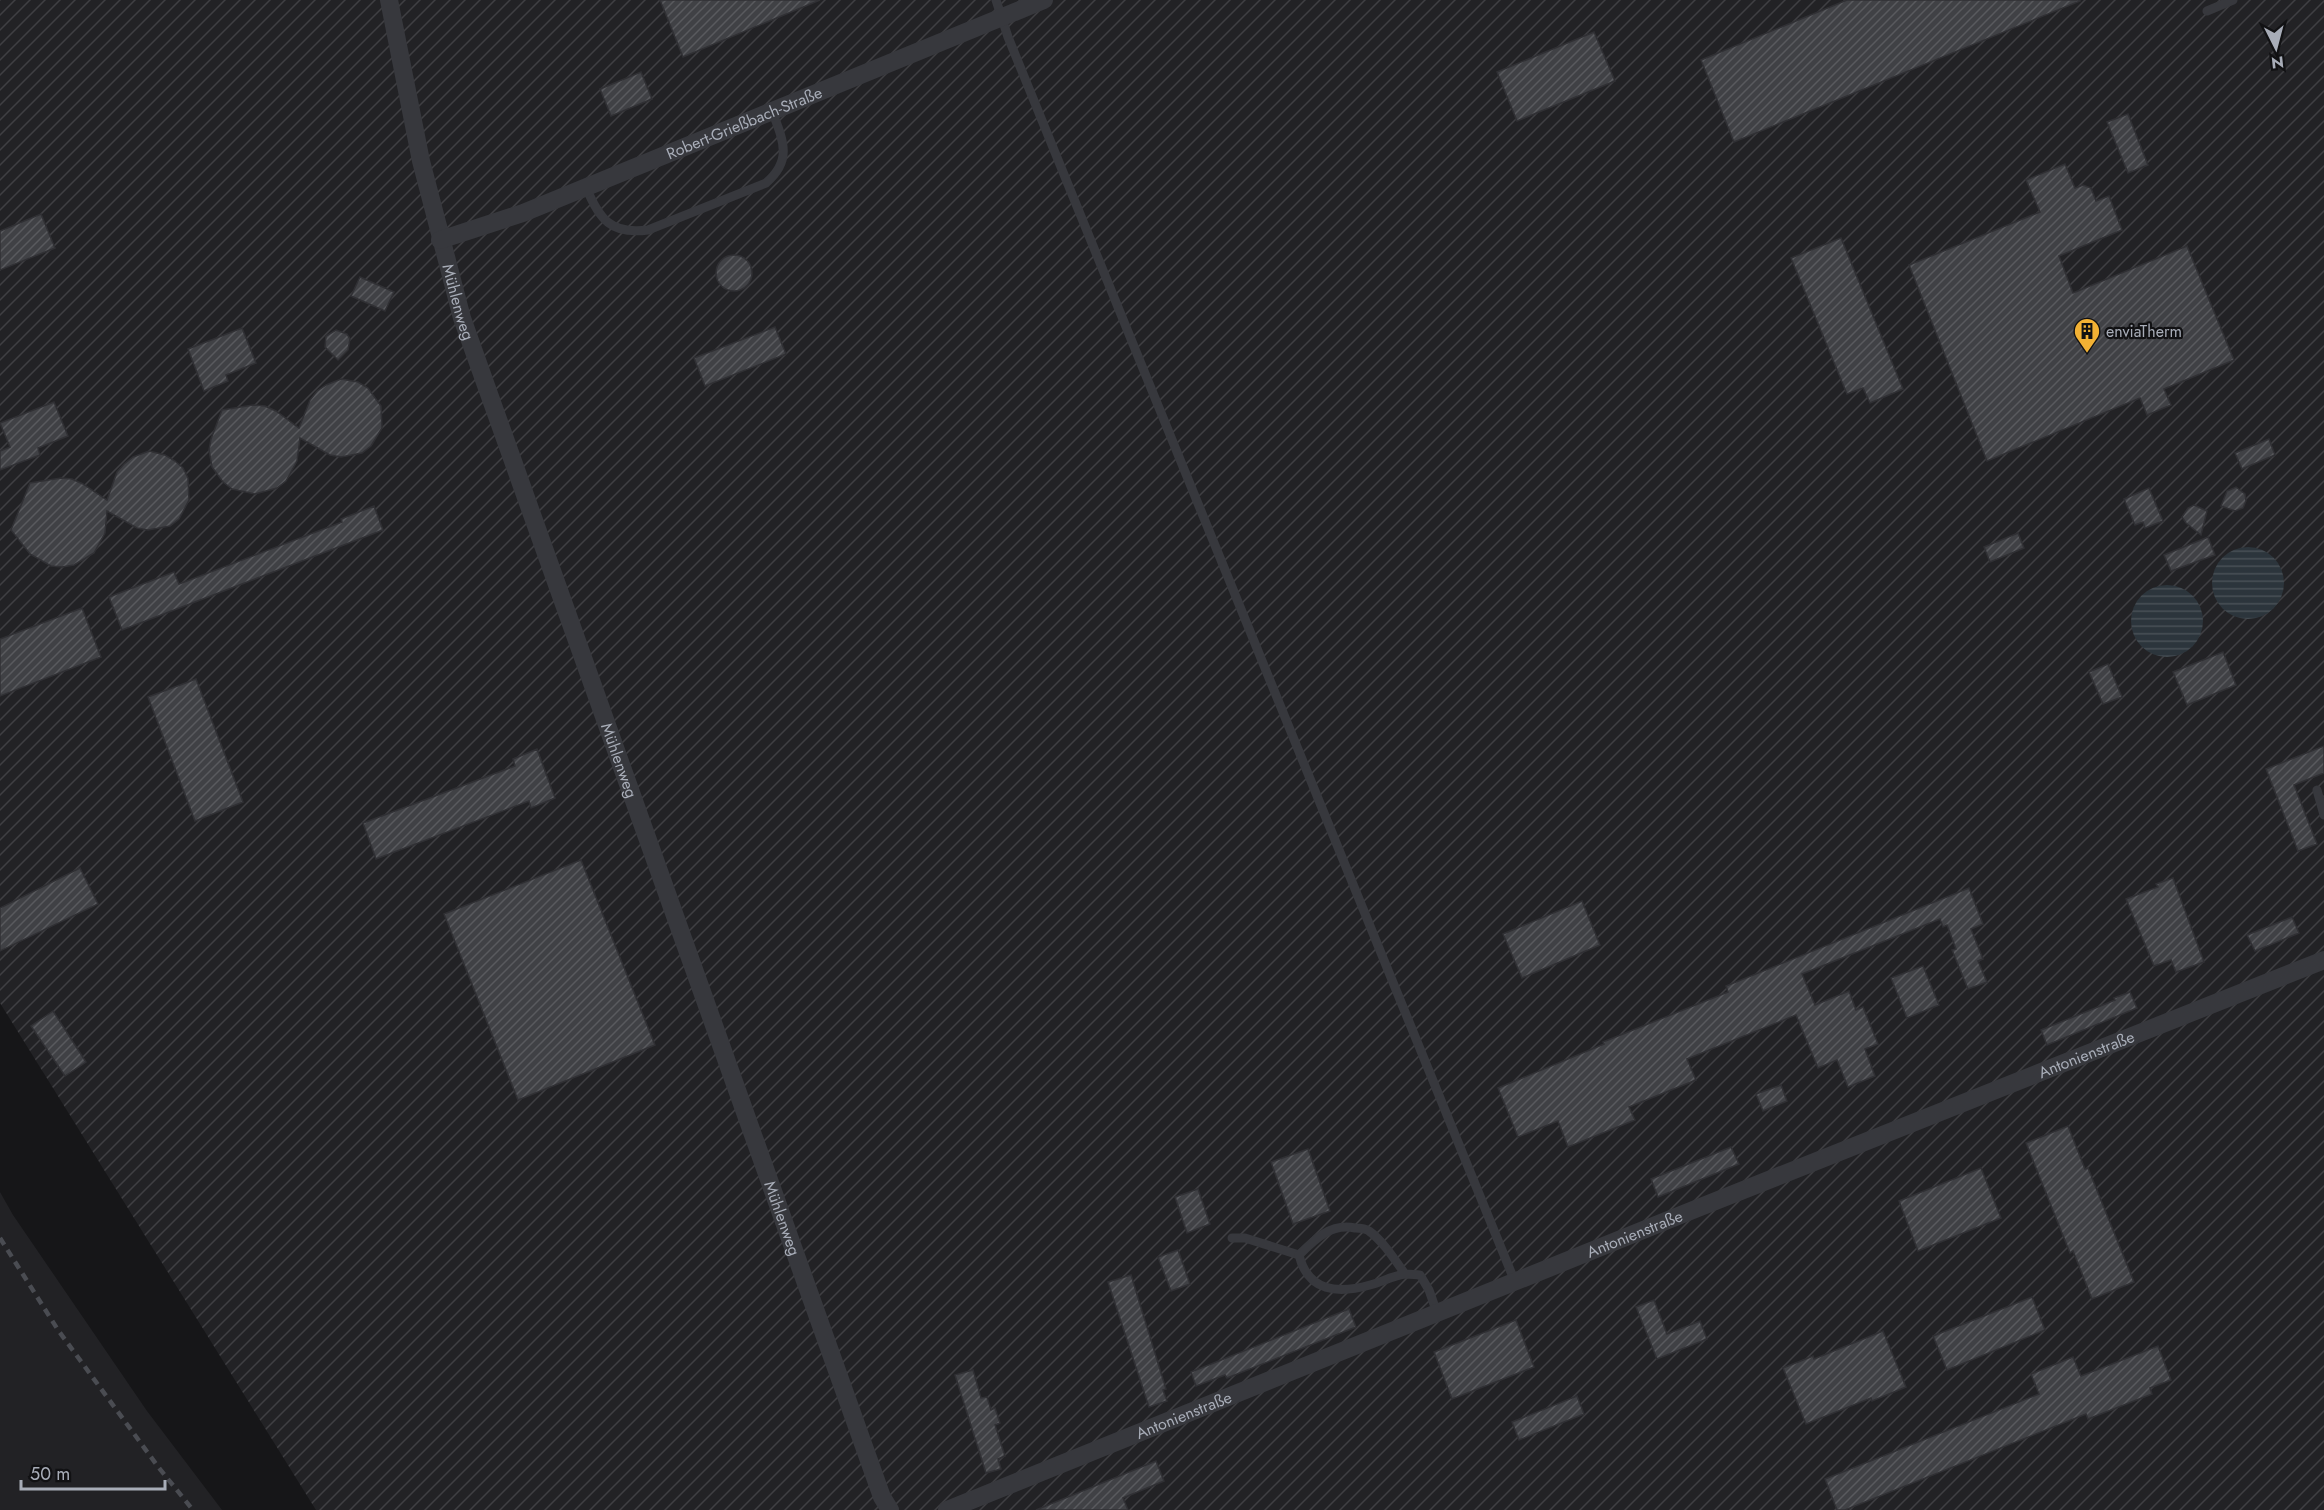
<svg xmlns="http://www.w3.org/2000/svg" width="2324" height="1510" viewBox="0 0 2324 1510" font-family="Jost,sans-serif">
  <defs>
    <pattern id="industrial-furrows" width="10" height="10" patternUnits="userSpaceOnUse" patternTransform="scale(1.5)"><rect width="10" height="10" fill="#222225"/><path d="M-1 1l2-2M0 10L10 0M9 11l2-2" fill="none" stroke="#3f3f43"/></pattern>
    <pattern id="water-rules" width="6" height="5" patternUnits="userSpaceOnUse" patternTransform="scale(1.5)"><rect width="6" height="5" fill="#2c353c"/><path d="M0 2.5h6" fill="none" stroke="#485056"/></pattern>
    <pattern id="building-hatch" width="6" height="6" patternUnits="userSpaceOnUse" patternTransform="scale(1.5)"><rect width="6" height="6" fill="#404145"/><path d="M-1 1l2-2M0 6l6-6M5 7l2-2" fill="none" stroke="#595a5e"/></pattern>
  </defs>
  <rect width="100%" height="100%" fill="#161618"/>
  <path fill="#222225" d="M 0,1192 L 13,1215 L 147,1411 L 222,1510 L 0,1510 Z"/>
  <path fill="url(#industrial-furrows)" d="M 0,0 L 2324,0 L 2324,1510 L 316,1510 L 0,1003 Z"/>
  <g fill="url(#water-rules)">
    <circle cx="2248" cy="583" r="36"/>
    <circle cx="2167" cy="621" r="36"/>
  </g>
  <g fill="url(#building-hatch)" stroke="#303034" stroke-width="1.5">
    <path d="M 660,0 L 820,0 L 683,57 Z"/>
    <path d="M 1847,0 L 2080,0 L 2080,1 L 1734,142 L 1701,60 Z"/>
    <path d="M 1594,32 L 1615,81 L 1517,121 L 1497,72 Z"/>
    <path d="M 641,72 L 652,99 L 611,116 L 600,89 Z"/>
    <path d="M 2128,114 L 2148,165 L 2128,173 L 2107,122 Z"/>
    <path d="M 2065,164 L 2075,188 L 2083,185 L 2091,188 L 2096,201 L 2109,196 L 2122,230 L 2059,256 L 2073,293 L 2187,246 L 2234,360 L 2164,389 L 2171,405 L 2147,415 L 2140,398 L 1987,461 L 1909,265 L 2040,212 L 2026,180 Z"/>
    <path d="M 41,214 L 55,248 L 0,270 L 0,231 Z"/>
    <path d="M 1841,238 L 1903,389 L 1870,403 L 1863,388 L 1847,394 L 1791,258 Z"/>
    <circle cx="734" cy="273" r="18"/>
    <path d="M 360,277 L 394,292 L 385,311 L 351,296 Z"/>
    <path d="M 775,327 L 786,354 L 705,386 L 694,358 Z"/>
    <path d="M 242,328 L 256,363 L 226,375 L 228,381 L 204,391 L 188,349 Z"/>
    <path d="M 336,330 L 347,334 L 350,339 L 348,350 L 338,360 L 325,347 L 326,336 Z"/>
    <path d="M 341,379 L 358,382 L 368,388 L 381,406 L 382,428 L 371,446 L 362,453 L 341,457 L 330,455 L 300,438 L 297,461 L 286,481 L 277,488 L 255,494 L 232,489 L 223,482 L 212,467 L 209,450 L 211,439 L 222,410 L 253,405 L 265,406 L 276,411 L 299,428 L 310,400 L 317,391 L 326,385 Z"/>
    <path d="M 54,402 L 68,436 L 38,448 L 40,455 L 0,470 L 0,451 L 10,447 L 0,423 Z"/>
    <path d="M 2269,439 L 2275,455 L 2242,469 L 2235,453 Z"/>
    <path d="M 149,451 L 165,455 L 175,461 L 183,468 L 188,478 L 189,500 L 179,519 L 170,526 L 148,530 L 137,528 L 107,511 L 105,533 L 94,553 L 74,565 L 62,567 L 51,566 L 30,554 L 11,530 L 30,483 L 61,478 L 72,479 L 83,484 L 107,500 L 117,472 L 124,464 L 133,457 Z"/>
    <path d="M 2236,487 L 2245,494 L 2246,501 L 2243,508 L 2235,511 L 2221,506 L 2227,491 Z"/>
    <path d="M 2149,488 L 2163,521 L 2145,528 L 2143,522 L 2135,525 L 2124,499 Z"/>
    <path d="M 2194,505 L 2207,511 L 2201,535 L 2186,523 L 2182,517 L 2188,508 Z"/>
    <path d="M 374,506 L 383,530 L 122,630 L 109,597 L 174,572 L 179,584 L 342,522 L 341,519 Z"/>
    <path d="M 2018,533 L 2024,548 L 1990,562 L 1984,547 Z"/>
    <path d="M 2208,537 L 2215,555 L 2171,571 L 2164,555 Z"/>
    <path d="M 82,608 L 101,657 L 0,696 L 0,639 Z"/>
    <path d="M 2223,652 L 2236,685 L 2187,705 L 2173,672 Z"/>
    <path d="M 2108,664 L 2122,697 L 2103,704 L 2089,672 Z"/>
    <path d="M 196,679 L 243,802 L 195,821 L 148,697 Z"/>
    <path d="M 2324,746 L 2324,773 L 2294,785 L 2317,844 L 2298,851 L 2266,769 Z"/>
    <path d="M 537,749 L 555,798 L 531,808 L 529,801 L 376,859 L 363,823 L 515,766 L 513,759 Z"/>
    <path d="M 581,860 L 655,1045 L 518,1100 L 444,914 Z"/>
    <path d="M 80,868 L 98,904 L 0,951 L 0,908 Z"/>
    <path d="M 2173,878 L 2204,962 L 2176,972 L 2171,960 L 2154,966 L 2126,899 L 2158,887 L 2156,884 Z"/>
    <path d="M 1969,888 L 1983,924 L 1971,929 L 1983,959 L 1978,961 L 1987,982 L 1968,989 L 1952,950 L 1956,949 L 1947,925 L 1943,927 L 1940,919 L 1802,974 L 1815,1005 L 1849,991 L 1856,1010 L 1863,1007 L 1878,1044 L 1865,1049 L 1875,1076 L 1848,1087 L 1837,1060 L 1818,1068 L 1796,1015 L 1687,1059 L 1696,1080 L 1629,1107 L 1635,1120 L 1568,1147 L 1558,1121 L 1518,1137 L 1498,1088 L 1604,1044 L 1603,1042 L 1728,992 L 1726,986 Z"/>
    <path d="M 1582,901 L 1600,945 L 1522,978 L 1503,934 Z"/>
    <path d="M 2292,917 L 2299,933 L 2255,951 L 2247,935 Z"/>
    <path d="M 1923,966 L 1939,1005 L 1907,1018 L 1891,978 Z"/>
    <path d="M 2130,992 L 2137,1008 L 2047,1045 L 2041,1030 L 2115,1000 L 2114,998 Z"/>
    <path d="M 53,1011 L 86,1062 L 65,1076 L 31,1026 Z"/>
    <path d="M 1781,1085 L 1787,1101 L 1763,1111 L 1756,1094 Z"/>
    <path d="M 2068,1126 L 2085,1169 L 2088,1168 L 2134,1282 L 2092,1299 L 2073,1251 L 2070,1253 L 2026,1143 Z"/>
    <path d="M 1731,1147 L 1739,1164 L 1658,1197 L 1651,1179 Z"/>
    <path d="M 1308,1149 L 1330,1211 L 1293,1224 L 1271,1162 Z"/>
    <path d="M 1981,1168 L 2001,1218 L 1918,1251 L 1899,1201 Z"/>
    <path d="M 1198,1189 L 1210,1224 L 1187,1233 L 1175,1197 Z"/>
    <path d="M 1178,1250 L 1190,1284 L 1171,1291 L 1158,1257 Z"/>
    <path d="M 1131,1275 L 1166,1389 L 1163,1390 L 1167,1401 L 1149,1407 L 1108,1282 Z"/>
    <path d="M 2032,1297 L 2045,1330 L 1947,1370 L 1933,1336 Z"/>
    <path d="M 1654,1300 L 1667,1334 L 1700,1321 L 1707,1339 L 1657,1359 L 1636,1307 Z"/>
    <path d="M 1349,1309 L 1356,1327 L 1227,1378 L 1225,1375 L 1196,1386 L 1191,1372 Z"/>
    <path d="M 1516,1320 L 1534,1367 L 1452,1399 L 1434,1352 Z"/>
    <path d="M 1883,1331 L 1906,1387 L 1872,1401 L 1871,1398 L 1806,1424 L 1783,1368 L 1813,1356 L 1814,1359 Z"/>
    <path d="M 2158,1346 L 2171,1380 L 2150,1388 L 2152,1394 L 2088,1419 L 2086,1414 L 1845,1510 L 1837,1510 L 1825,1479 L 2039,1394 L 2031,1374 L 2073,1357 L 2081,1376 Z"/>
    <path d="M 973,1370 L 981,1398 L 987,1397 L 991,1410 L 995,1408 L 1000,1423 L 995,1425 L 1005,1456 L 998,1459 L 1001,1469 L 986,1473 L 955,1375 Z"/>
    <path d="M 1577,1396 L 1584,1414 L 1519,1440 L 1512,1422 Z"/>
    <path d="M 1156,1461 L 1164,1481 L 1123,1498 L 1128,1510 L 1036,1510 Z"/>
  </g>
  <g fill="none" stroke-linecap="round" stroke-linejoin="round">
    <g stroke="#37383d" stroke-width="9">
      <path d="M 996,0 L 1008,37 L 1515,1282"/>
      <path d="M 2207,11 L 2233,0"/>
      <path d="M 586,187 C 599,219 611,235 648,230 L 766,183 C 793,160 783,140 772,111"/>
      <path d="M 2317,790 L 2324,815"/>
      <path d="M 1232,1238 L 1245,1238 L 1299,1255"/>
      <path d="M 1405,1274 C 1395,1260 1383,1241 1369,1231 C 1365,1228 1360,1228 1355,1228 C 1331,1223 1315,1239 1299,1255 C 1308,1292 1338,1294 1370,1285 C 1382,1282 1394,1275 1406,1274 C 1411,1274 1416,1275 1420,1275 L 1429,1290 L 1437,1313"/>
    </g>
    <g stroke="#37383d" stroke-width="18">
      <path id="s1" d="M 389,0 L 421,161 L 462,318 L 882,1497 L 890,1510"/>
      <path id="s2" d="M 440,240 L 523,213 L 1044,0"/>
      <path id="s3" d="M 947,1510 L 1698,1208 L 2324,960"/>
    </g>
    <path stroke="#4a4c52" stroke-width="4.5" stroke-dasharray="8 6" stroke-linecap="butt" d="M 0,1238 L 58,1330 L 159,1468 L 193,1510"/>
  </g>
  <defs>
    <g id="building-pin" transform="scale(1.35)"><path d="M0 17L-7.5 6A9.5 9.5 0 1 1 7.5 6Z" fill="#f2b134" stroke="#111113"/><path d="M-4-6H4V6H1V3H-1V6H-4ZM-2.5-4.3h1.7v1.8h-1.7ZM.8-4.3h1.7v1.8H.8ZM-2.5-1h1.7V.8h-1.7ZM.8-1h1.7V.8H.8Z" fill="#111"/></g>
  </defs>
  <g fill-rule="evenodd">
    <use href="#building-pin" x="2087" y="331"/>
  </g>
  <g text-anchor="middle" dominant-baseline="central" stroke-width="4.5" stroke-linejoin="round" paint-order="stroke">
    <g font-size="16" fill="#a8adb8" stroke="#111113">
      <text stroke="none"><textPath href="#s2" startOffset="326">Robert-Grießbach-Straße</textPath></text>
      <text stroke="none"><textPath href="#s1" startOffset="310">Mühlenweg</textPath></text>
      <text stroke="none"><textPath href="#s1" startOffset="796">Mühlenweg</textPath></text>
      <text stroke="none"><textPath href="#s3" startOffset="1227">Antonienstraße</textPath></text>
      <text stroke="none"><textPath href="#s1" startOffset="1282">Mühlenweg</textPath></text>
      <text stroke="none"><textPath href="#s3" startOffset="741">Antonienstraße</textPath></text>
      <text stroke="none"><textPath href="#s3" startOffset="255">Antonienstraße</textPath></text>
    </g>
    <g font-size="16" fill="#a8adb8" stroke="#111113" text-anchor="start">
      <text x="2106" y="331">enviaTherm</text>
    </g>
  </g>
  <g transform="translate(2276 48) rotate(174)" stroke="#111113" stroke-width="4.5" paint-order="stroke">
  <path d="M0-4.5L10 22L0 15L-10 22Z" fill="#a8adb8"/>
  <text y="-9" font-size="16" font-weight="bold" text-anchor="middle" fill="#a8adb8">N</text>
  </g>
  <path d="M21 1480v9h144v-9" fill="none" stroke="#a8adb8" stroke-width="3"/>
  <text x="30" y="1480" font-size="18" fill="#a8adb8" stroke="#111113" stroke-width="4.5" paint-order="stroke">50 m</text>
</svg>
